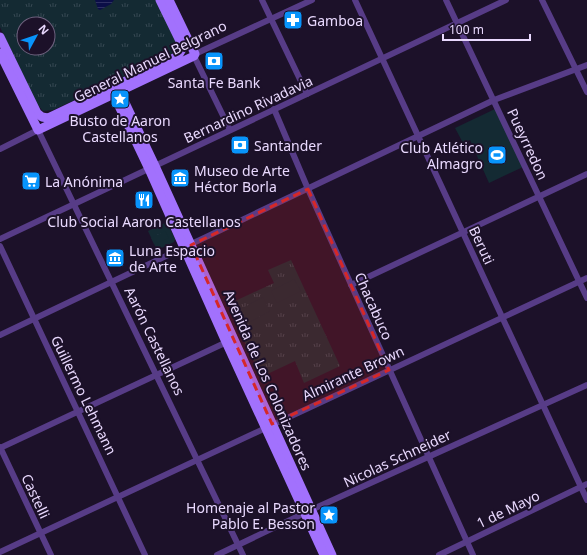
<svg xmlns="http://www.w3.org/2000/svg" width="587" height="555" viewBox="0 0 587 555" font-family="'Noto Sans',sans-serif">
  <defs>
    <pattern id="park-tufts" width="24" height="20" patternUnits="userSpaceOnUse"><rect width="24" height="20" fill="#142a33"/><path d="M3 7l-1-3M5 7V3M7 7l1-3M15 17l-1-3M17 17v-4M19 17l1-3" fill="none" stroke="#364852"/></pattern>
    <pattern id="water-rules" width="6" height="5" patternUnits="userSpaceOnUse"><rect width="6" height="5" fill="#0b0e47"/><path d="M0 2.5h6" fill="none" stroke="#2f3063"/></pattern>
  </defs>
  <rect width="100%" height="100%" fill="#1c1129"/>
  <g fill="url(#park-tufts)" fill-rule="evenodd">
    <path d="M 0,0 L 157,0 L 177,44 L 177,48 L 173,54 L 53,110 L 43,111 L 37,104 L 0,27 ZM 24,24 L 48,24 L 48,48 L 24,48 Z"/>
    <path d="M 167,222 L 175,239 L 174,242 L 157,250 L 148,231 Z"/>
    <path d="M 291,260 L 340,366 L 304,383 L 295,361 L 261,377 L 235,321 L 239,319 L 233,302 L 274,283 L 268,270 Z"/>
  </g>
  <g fill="#142a33">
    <path d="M 495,109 L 523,167 L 489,183 L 470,140 L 463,143 L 455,128 Z"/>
    <path d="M 165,231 L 169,238 L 154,244 L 151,238 Z"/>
    <path d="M 294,279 L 301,291 L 277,303 L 271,291 Z"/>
    <path d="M 263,297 L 270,311 L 246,324 L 239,310 Z"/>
  </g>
  <path fill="url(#water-rules)" d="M 95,0 L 114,0 L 111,4 L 100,10 L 98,9 Z"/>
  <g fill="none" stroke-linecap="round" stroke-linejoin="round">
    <g stroke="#573c87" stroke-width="6">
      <path d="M 262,0 L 307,94"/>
      <path d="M 355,0 L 587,500"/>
      <path d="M 446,0 L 587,298"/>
      <path d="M 542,0 L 587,92"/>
      <path d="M 195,54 L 312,0"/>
      <path d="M 194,56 L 230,130"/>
      <path d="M 274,109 L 308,189 L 473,555"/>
      <path d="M 0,149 L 38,130 L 243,555"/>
      <path d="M 0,239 L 506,0"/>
      <path d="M 0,246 L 145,555"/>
      <path d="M 351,285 L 587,174"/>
      <path d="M 0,335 L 494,100 L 587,65"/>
      <path d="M 0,447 L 51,555"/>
      <path d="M 0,448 L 229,341"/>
      <path d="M 0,552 L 587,278"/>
      <path d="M 217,555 L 311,510 L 587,385"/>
      <path d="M 439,555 L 587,484"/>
    </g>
    <g stroke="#a271fd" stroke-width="9">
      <path d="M 0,37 L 37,113 L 42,117 L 48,118 L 178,56 L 182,49 L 181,43 L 160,0"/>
      <path d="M 0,53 L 38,130 L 194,56 L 195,54 L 169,0"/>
      <path d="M 117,86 L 155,166 L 332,555"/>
      <path d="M 111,89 L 149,169 L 226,342 L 324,555"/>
    </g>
  </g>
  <path fill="#d62828" fill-opacity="0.2" stroke="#d62828" stroke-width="3" stroke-dasharray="8 5" stroke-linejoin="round" d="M 308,189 L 389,370 L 272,424 L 191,245 Z"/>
  <defs>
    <g id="pharmacy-square" transform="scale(1)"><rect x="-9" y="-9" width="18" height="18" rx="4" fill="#0894fb" stroke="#1c1129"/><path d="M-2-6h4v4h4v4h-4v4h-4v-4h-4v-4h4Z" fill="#fff"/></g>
    <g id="bank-square" transform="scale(1)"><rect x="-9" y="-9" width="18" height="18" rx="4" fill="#0894fb" stroke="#1c1129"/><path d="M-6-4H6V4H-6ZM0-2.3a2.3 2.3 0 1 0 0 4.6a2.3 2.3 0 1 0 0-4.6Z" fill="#fff"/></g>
    <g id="sight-square" transform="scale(1)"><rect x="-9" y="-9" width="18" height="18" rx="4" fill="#0894fb" stroke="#1c1129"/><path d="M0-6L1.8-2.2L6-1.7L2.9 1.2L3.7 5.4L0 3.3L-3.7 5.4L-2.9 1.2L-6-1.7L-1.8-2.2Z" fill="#fff"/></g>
    <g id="stadium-square" transform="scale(1)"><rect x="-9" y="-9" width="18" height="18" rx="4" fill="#0894fb" stroke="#1c1129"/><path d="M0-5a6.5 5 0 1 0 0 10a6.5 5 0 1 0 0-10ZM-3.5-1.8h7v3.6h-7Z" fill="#fff"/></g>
    <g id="museum-square" transform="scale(1)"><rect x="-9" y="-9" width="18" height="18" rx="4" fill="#0894fb" stroke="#1c1129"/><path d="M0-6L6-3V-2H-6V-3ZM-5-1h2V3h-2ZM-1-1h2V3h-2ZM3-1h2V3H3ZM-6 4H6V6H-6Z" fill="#fff"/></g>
    <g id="supermarket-square" transform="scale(1)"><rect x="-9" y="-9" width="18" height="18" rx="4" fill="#0894fb" stroke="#1c1129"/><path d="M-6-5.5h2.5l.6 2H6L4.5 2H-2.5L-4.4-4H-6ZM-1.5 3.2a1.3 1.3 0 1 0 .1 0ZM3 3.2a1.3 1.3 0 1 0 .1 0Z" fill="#fff"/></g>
    <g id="restaurant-square" transform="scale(1)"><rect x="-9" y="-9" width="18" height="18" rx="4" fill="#0894fb" stroke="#1c1129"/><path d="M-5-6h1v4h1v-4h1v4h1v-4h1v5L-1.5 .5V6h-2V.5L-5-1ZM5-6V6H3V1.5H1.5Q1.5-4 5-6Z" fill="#fff"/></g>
  </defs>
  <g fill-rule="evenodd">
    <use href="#pharmacy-square" x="293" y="20"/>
    <use href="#bank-square" x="214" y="61"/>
    <use href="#sight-square" x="120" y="99"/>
    <use href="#bank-square" x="240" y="145"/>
    <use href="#stadium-square" x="497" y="155"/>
    <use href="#museum-square" x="180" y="178"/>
    <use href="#supermarket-square" x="31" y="181"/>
    <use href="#restaurant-square" x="144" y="200"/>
    <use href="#museum-square" x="115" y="258"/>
    <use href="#sight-square" x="329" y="515"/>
  </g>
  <g text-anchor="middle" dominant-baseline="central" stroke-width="4" stroke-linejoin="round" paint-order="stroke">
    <g font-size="14" fill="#e9d9fe" stroke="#1c1129" text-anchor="start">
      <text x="307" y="20">Gamboa</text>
      <text x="214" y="82" text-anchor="middle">Santa Fe Bank</text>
      <text x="120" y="120" text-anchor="middle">Busto de Aaron<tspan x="120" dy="16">Castellanos</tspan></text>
      <text x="254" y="145">Santander</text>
      <text x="483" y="147" text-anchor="end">Club Atlético<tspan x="483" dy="16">Almagro</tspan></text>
      <text x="194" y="170">Museo de Arte<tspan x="194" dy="16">Héctor Borla</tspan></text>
      <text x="45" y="181">La Anónima</text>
      <text x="144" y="221" text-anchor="middle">Club Social Aaron Castellanos</text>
      <text x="129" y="250">Luna Espacio<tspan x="129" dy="16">de Arte</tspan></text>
      <text x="315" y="507" text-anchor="end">Homenaje al Pastor<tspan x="315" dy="16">Pablo E. Besson</tspan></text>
    </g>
    <g font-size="14" fill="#e9d9fe" stroke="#1c1129">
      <text transform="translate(150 61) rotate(-26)">General Manuel Belgrano</text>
      <text transform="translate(248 109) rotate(-25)">Bernardino Rivadavia</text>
      <text transform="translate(528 144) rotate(65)">Pueyrredon</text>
      <text transform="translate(482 245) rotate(65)">Beruti</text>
      <text transform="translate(374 306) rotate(66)">Chacabuco</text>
      <text transform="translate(155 341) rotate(64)">Aarón Castellanos</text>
      <text transform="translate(353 373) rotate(-25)">Almirante Brown</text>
      <text transform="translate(268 380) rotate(66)">Avenida de Los Colonizadores</text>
      <text transform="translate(84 395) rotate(64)">Guillermo Lehmann</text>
      <text transform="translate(397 458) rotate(-25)">Nicolas Schneider</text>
      <text transform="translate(36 496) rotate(65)">Castelli</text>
      <text transform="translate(508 509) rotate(-26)">1 de Mayo</text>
    </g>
  </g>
  <g transform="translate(36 36) rotate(50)"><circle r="19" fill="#1c1129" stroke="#6e617e"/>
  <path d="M0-3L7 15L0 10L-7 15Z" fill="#0894fb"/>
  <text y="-6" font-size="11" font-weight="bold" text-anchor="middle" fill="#e9d9fe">N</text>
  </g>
  <path d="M443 34v6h87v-6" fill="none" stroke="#e9d9fe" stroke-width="2"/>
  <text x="449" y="34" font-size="12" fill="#e9d9fe" stroke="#1c1129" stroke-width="3" paint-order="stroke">100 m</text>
</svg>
